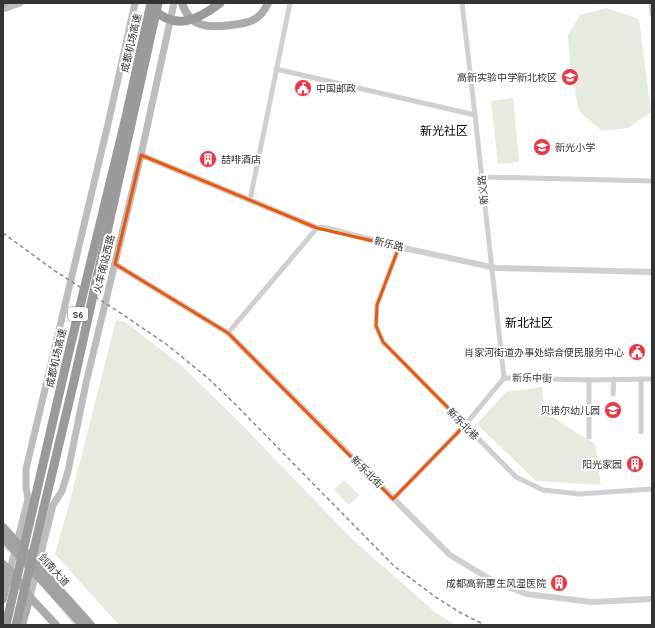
<svg xmlns="http://www.w3.org/2000/svg" width="655" height="628" viewBox="0 0 655 628" font-family="Quicksand,'Noto Sans SC',sans-serif">
  <rect width="100%" height="100%" fill="#fff"/>
  <g fill="#e6ecdf">
    <path d="M 607,8 L 639,19 L 651,112 L 628,128 L 602,131 L 579,111 L 570,66 L 568,35 L 580,15 Z"/>
    <path d="M 513,98 L 519,162 L 498,164 L 491,101 Z"/>
    <path d="M 116,320 L 125,322 L 182,366 L 241,424 L 353,540 L 436,613 L 455,625 L 119,625 L 55,554 L 70,501 Z"/>
    <path d="M 542,387 L 544,412 L 595,444 L 601,485 L 536,481 L 477,424 L 506,392 Z"/>
    <path d="M 344,480 L 359,495 L 349,505 L 334,490 Z"/>
  </g>
  <g fill="none" stroke-linecap="round" stroke-linejoin="round">
    <g stroke="#cfe2ee" stroke-width="1.5">
      <path d="M 3,546 L 9,552"/>
      <path d="M 52,597 L 75,625"/>
    </g>
    <g stroke="#d0d0d0" stroke-width="5">
      <path d="M 462,3 L 475,115 L 504,378"/>
      <path d="M 651,3 L 652,14"/>
      <path d="M 276,69 L 475,115"/>
      <path d="M 482,177 L 652,181"/>
      <path d="M 250,200 L 290,3"/>
      <path d="M 399,247 L 377,305 L 376,326 L 383,342 L 516,477 L 543,490 L 579,494 L 652,489"/>
      <path d="M 228,333 L 317,228"/>
      <path d="M 504,378 L 589,380 L 652,379"/>
      <path d="M 613,394 L 614,379"/>
      <path d="M 641,432 L 641,379"/>
      <path d="M 589,437 L 589,380"/>
      <path d="M 393,499 L 465,425 L 504,378"/>
    </g>
    <g stroke="#d0d0d0" stroke-width="6">
      <path d="M 141,155 L 317,228 L 325,228 L 399,247 L 496,268 L 652,272"/>
      <path d="M 115,264 L 228,333 L 450,555 L 488,578 L 526,594 L 592,602 L 652,599"/>
    </g>
    <g stroke="#bdbdbd" stroke-width="7">
      <path d="M 3,9 L 20,3"/>
      <path d="M 10,570 L 28,499 L 26,487 L 26,469 L 108,124 L 135,3"/>
      <path d="M 30,597 L 53,505 L 62,491 L 68,471 L 86,383 L 141,155 L 174,3"/>
    </g>
    <g stroke="#ababab" stroke-width="8">
      <path d="M 3,3 L 4,3"/>
      <path d="M 182,3 C 190,28 209,28 231,25 C 249,23 260,21 268,3"/>
      <path d="M 3,564 L 10,570 L 30,597 L 56,625"/>
      <path d="M 3,573 L 16,585"/>
      <path d="M 3,599 L 9,573"/>
      <path d="M 22,625 L 30,597"/>
    </g>
    <path stroke="#888" stroke-width="1.5" stroke-dasharray="4 3" stroke-linecap="butt" d="M 3,233 L 55,271 L 122,314 L 166,344 L 209,379 L 235,404 L 394,566 L 437,598 L 461,613 L 485,625"/>
    <g stroke="#a2a2a2" stroke-width="8">
      <path d="M 3,527 L 91,625"/>
      <path d="M 3,538 L 82,625"/>
    </g>
    <g stroke="#9a9a9a" stroke-width="9">
      <path d="M 153,9 C 176,31 198,20 220,3"/>
      <path d="M 6,625 L 66,364 L 126,117 L 151,3"/>
      <path d="M 16,625 L 74,381 L 158,3"/>
    </g>
  </g>
  <path fill="none" stroke="#e8590c" stroke-width="3" stroke-linejoin="round" d="M 141,155 L 317,228 L 399,247 L 377,305 L 376,326 L 383,342 L 465,425 L 393,499 L 228,333 L 115,264 Z"/>
  <defs>
    <g id="school-disc" transform="scale(0.9)"><circle r="9.5" fill="#e63946" stroke="#fff"/><path d="M0-5L7-2L0 1L-7-2ZM-4 1L0 2.5L4 1V4Q0 6-4 4Z" fill="#fff"/></g>
    <g id="civic-disc" transform="scale(0.9)"><circle r="9.5" fill="#e63946" stroke="#fff"/><path d="M-.6-6.5H3V-4.5H.6V-3L4-1V1h2V6H-6V1h2V-1L-.6-3ZM-1.2 2.5V6h2.4V2.5Z" fill="#fff"/></g>
    <g id="building-disc" transform="scale(0.9)"><circle r="9.5" fill="#e63946" stroke="#fff"/><path d="M-4-6H4V6H1V3H-1V6H-4ZM-2.5-4.3h1.7v1.8h-1.7ZM.8-4.3h1.7v1.8H.8ZM-2.5-1h1.7V.8h-1.7ZM.8-1h1.7V.8H.8Z" fill="#fff"/></g>
  </defs>
  <g fill-rule="evenodd">
    <use href="#school-disc" x="570" y="77"/>
    <use href="#civic-disc" x="303" y="88"/>
    <use href="#school-disc" x="542" y="147"/>
    <use href="#building-disc" x="208" y="159"/>
    <use href="#civic-disc" x="637" y="352"/>
    <use href="#school-disc" x="613" y="410"/>
    <use href="#building-disc" x="635" y="464"/>
    <use href="#building-disc" x="559" y="583"/>
  </g>
  <g text-anchor="middle" dominant-baseline="central" stroke-width="4" stroke-linejoin="round" paint-order="stroke">
    <rect fill="#fff" stroke="#707070" stroke-width="1" x="68" y="307" width="20" height="14" rx="3"/>
    <g font-size="9" font-weight="bold" fill="#333">
      <text x="78" y="314">S6</text>
    </g>
    <g font-size="10" fill="#333" stroke="#fff">
      <text transform="translate(131 43) rotate(-77)">成都机场高速</text>
      <text transform="translate(483 190) rotate(-96)">新义路</text>
      <text transform="translate(389 244) rotate(14)">新乐路</text>
      <text transform="translate(104 264) rotate(-76)">火车南站西路</text>
      <text transform="translate(56 358) rotate(-77)">成都机场高速</text>
      <text transform="translate(532 378) rotate(1)">新乐中街</text>
      <text transform="translate(463 424) rotate(45)">新乐北巷</text>
      <text transform="translate(367 472) rotate(45)">新乐北街</text>
      <text transform="translate(54 570) rotate(48)">剑南大道</text>
    </g>
    <g font-size="10" fill="#333" stroke="#fff" text-anchor="end">
      <text x="557" y="77">高新实验中学新北校区</text>
      <text x="316" y="88" text-anchor="start">中国邮政</text>
      <text x="555" y="147" text-anchor="start">新光小学</text>
      <text x="221" y="159" text-anchor="start">喆啡酒店</text>
      <text x="624" y="352">肖家河街道办事处综合便民服务中心</text>
      <text x="600" y="410">贝诺尔幼儿园</text>
      <text x="622" y="464">阳光家园</text>
      <text x="546" y="583">成都高新惠生风湿医院</text>
    </g>
    <g font-size="12" fill="#000" stroke="#fff">
      <text x="444" y="130">新光社区</text>
      <text x="529" y="322">新北社区</text>
    </g>
  </g>
  <rect width="655" height="628" fill="none" stroke="#333333" stroke-width="8"/>
</svg>
